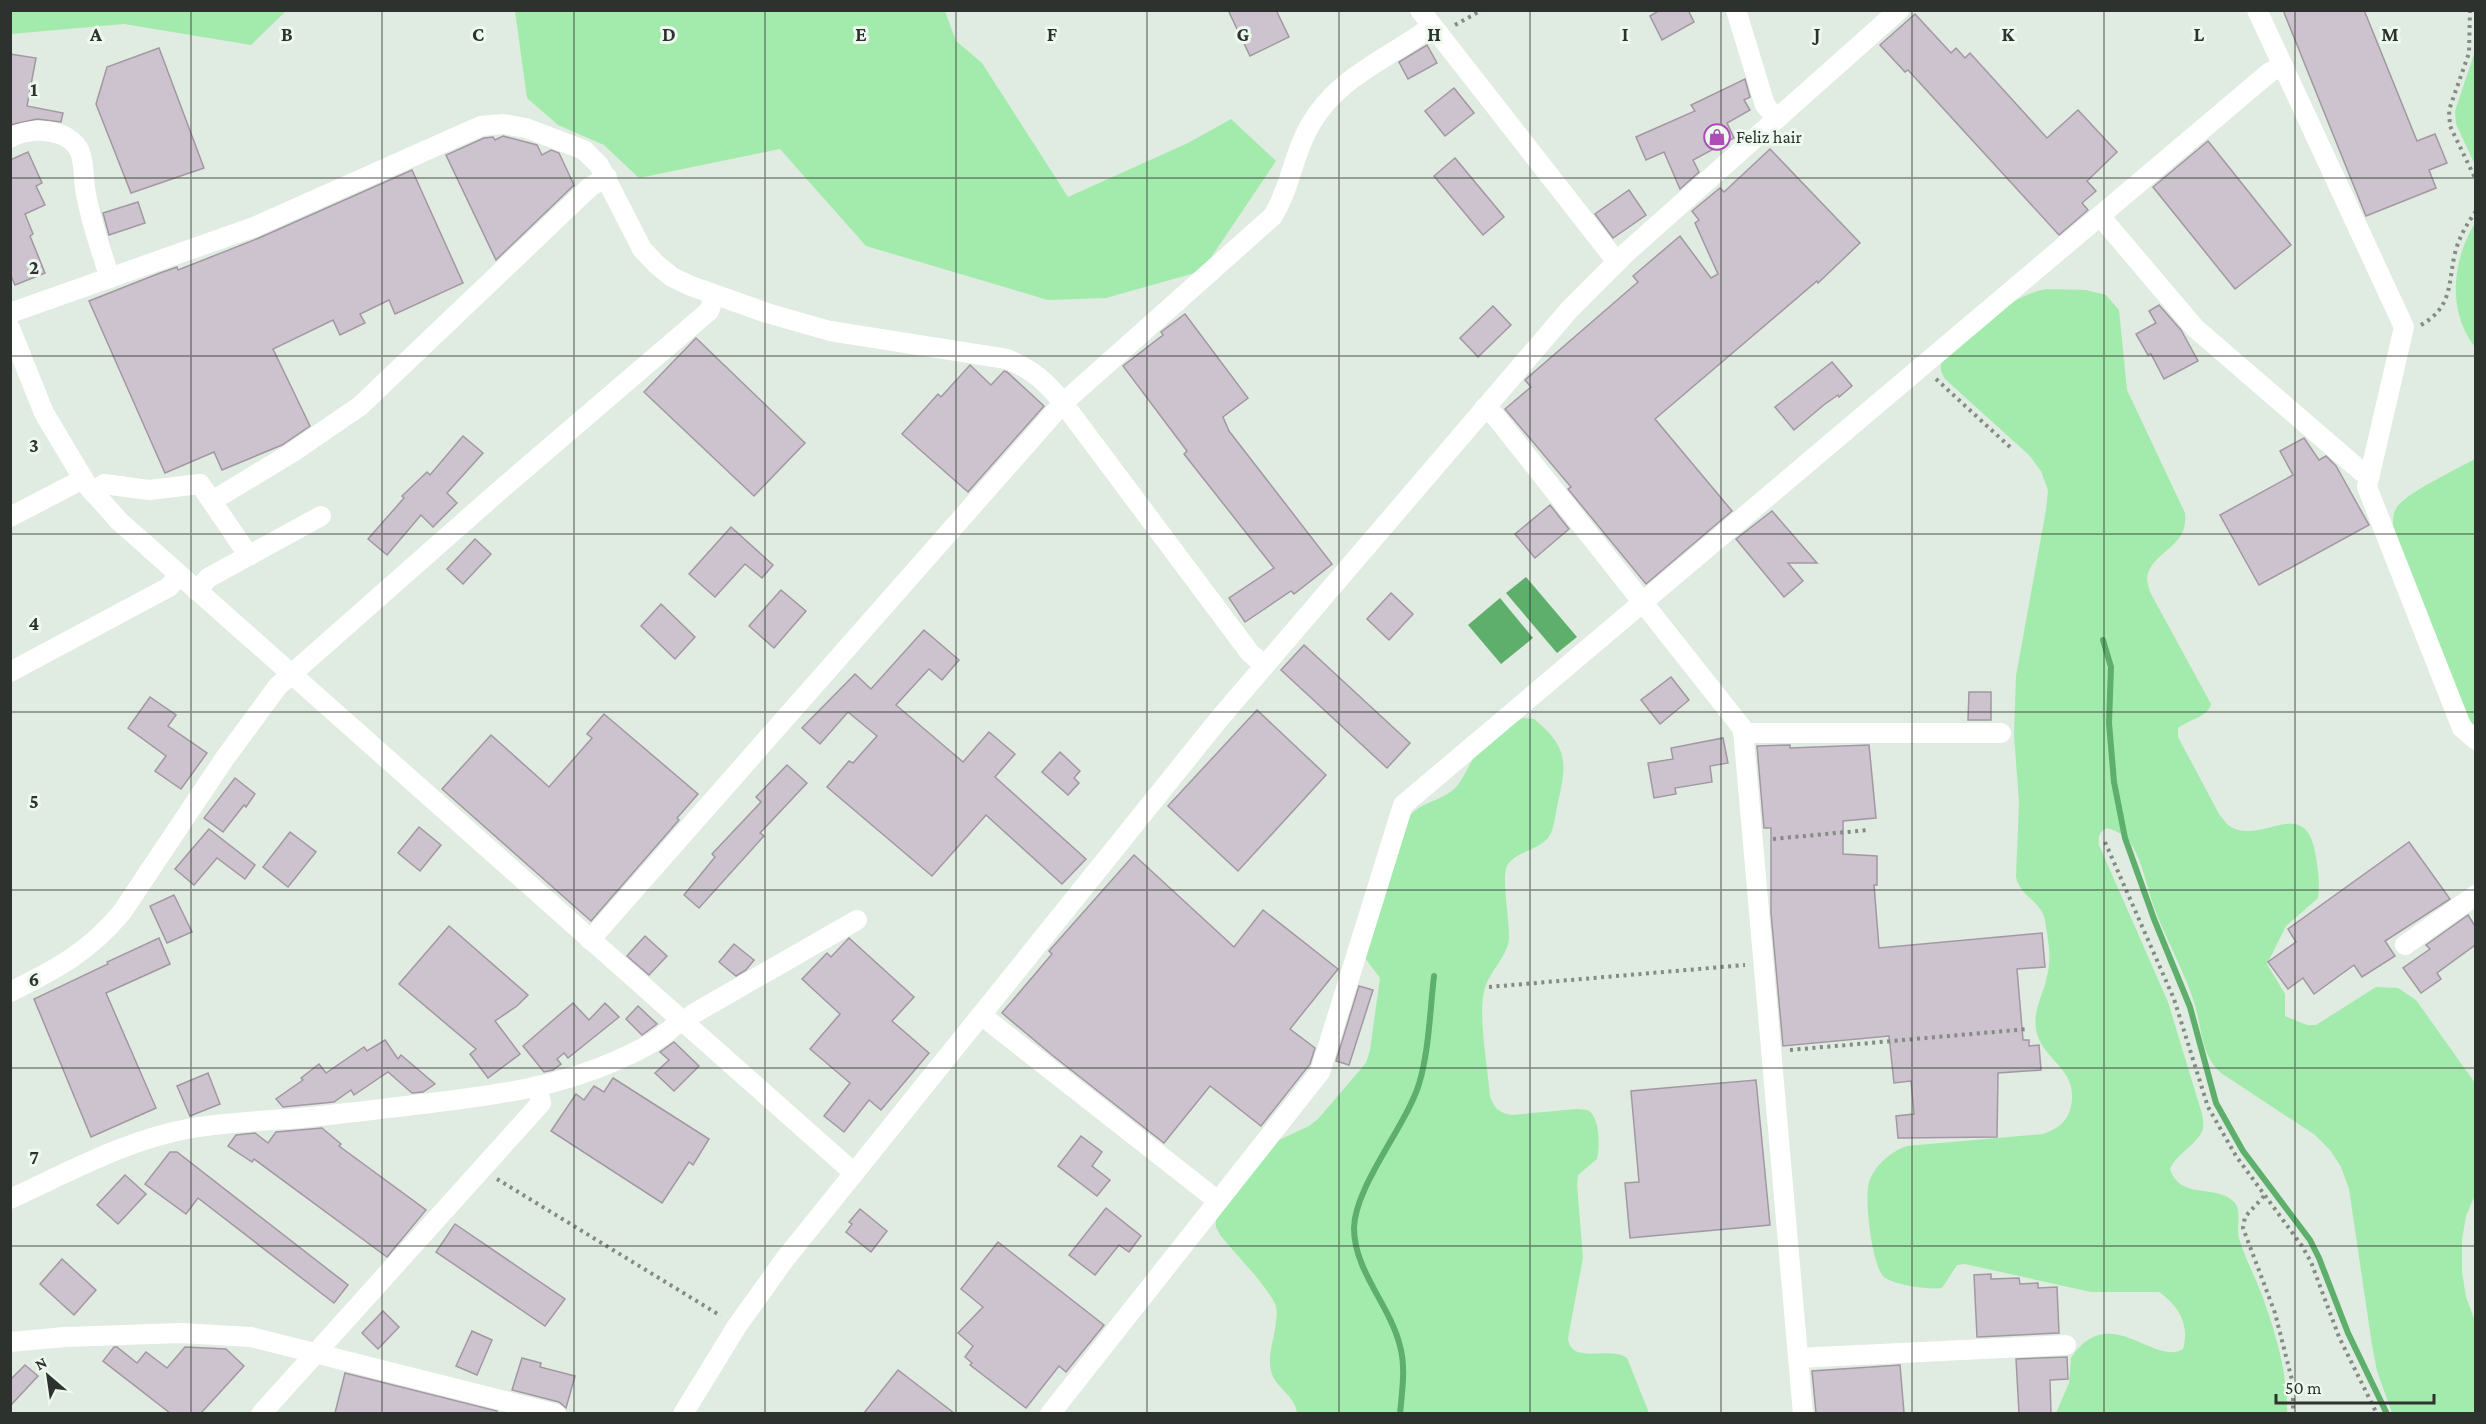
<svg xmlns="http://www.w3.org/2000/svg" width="2486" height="1424" viewBox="0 0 2486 1424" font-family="'Crimson Pro',serif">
  <rect width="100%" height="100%" fill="#e0ebe1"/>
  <g fill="#a3ebac">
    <path d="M 11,10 L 286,10 L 286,11 L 251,45 L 124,24 L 11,34 Z"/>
    <path d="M 515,11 L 945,11 L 956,41 L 982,63 L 1068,197 L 1188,143 L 1231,119 L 1276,161 L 1202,271 L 1106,298 L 1048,300 L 866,246 L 780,149 L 639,178 L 604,145 L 558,125 L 527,98 Z"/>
    <path d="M 2475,51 L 2475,165 L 2456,124 L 2455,111 Z"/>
    <path d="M 2475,223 L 2475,347 C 2447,312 2452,260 2475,223 Z"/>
    <path d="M 2046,289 L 2086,290 L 2106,295 L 2119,310 L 2127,390 L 2185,513 C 2189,549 2151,550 2147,578 C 2147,582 2149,588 2150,592 L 2211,704 C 2208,717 2188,720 2178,728 L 2178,737 L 2219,814 C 2222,817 2225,822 2228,825 C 2261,849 2306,790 2316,857 C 2318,871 2320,884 2318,898 L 2286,926 L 2267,964 L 2285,994 L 2285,1016 L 2307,1025 L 2316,1025 L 2376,987 L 2398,988 L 2416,1000 L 2475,1083 L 2475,1195 L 2466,1216 L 2462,1240 L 2462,1272 L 2466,1297 L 2475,1321 L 2475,1413 L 2392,1413 L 2377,1371 L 2372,1345 L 2349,1189 L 2341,1167 L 2330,1150 L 2315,1135 L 2221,1073 C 2201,1055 2202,1029 2195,1005 C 2185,972 2166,940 2154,907 C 2147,887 2142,860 2130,842 C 2124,835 2116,830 2107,828 C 2099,832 2098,836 2099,845 L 2168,1002 L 2202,1114 C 2203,1118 2204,1126 2203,1129 C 2197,1145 2177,1153 2170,1169 C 2180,1201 2218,1183 2235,1203 C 2242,1212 2236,1227 2239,1238 C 2245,1259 2256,1278 2263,1298 C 2276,1334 2288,1375 2287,1413 L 2056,1413 L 2069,1383 L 2071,1358 C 2109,1300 2154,1367 2183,1349 C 2190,1325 2179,1306 2159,1292 L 2091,1292 L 1965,1264 L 1957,1265 L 1942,1288 C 1929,1290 1894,1285 1884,1277 C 1872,1266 1864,1199 1869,1183 C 1873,1166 1892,1151 1907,1146 L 2043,1134 C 2057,1129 2068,1122 2071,1106 C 2079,1068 2042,1061 2036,1030 C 2033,1009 2043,996 2047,976 C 2052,960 2048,938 2045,921 C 2042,901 2020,897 2016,877 L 2019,802 L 2014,735 L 2016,676 L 2046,510 L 2048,490 L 2041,471 L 2029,455 L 1945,379 C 1940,371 1939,366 1944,358 C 1976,331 2005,297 2046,289 Z"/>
    <path d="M 2475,459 L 2475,728 L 2461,706 L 2394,535 C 2393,525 2391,516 2397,507 C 2406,493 2459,468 2475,459 Z"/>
    <path d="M 1523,718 L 1534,719 C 1571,749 1566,766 1557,807 C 1555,817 1554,830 1548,838 C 1538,850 1515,852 1507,866 C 1501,878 1510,922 1509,939 C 1507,958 1488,972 1484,992 C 1478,1015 1488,1069 1490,1096 C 1494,1108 1498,1112 1511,1115 L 1577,1109 C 1578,1109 1587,1110 1588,1110 C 1600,1117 1600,1147 1597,1159 L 1578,1175 L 1577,1184 L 1583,1258 L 1568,1338 C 1571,1366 1610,1345 1627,1358 L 1649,1413 L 1297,1413 C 1295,1395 1275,1388 1271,1371 C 1267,1355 1275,1337 1276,1321 C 1277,1317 1277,1311 1276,1307 C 1272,1291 1232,1250 1220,1235 L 1216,1227 L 1216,1219 L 1279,1140 L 1309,1126 L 1318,1119 L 1366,1063 L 1370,1050 L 1380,978 L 1365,958 L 1406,821 C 1417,803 1435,803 1452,791 C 1463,782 1467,767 1475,756 C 1486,741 1506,726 1523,718 Z"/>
  </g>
  <g fill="#5daf6b">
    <path d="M 1526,577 L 1577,637 L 1557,653 L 1506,593 Z"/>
    <path d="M 1500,598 L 1533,638 L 1501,664 L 1468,625 Z"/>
  </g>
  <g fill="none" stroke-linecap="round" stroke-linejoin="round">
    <g stroke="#5daf6b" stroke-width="6">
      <path d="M 2103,640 L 2111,667 L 2109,723 L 2114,782 L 2125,838 L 2154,919 L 2190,1007 L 2216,1103 L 2243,1151 L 2310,1240 L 2319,1258 L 2348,1333 L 2387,1414"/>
      <path d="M 1400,1414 C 1402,1391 1406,1368 1400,1346 C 1390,1305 1354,1271 1354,1228 C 1355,1186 1406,1126 1419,1084 C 1429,1051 1430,1010 1434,976"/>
    </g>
  </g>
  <g fill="#cdc3ce" stroke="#a298a2" stroke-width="1.5">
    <path d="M 1228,10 L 1276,10 L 1289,37 L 1250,56 Z"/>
    <path d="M 1660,10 L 1688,10 L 1694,22 L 1662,40 L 1650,16 Z"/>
    <path d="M 2283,10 L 2364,10 L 2417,141 L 2435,134 L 2447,163 L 2429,170 L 2436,188 L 2366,216 Z"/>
    <path d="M 1915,14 L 1951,53 L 1956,48 L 1965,58 L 1970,53 L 2047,138 L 2078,110 L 2117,152 L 2087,181 L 2096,191 L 2082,203 L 2088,210 L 2059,235 L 1908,70 L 1905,72 L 1880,45 Z"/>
    <path d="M 1427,45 L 1437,63 L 1408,79 L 1399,62 Z"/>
    <path d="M 159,48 L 204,168 L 131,193 L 96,104 L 107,67 Z"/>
    <path d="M 10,54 L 36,58 L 27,106 L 63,113 L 61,122 L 37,119 L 10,125 Z"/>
    <path d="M 1745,79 L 1750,97 L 1744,100 L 1750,110 L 1727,123 L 1734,138 L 1693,160 L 1699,172 L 1680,189 L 1664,152 L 1646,160 L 1636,137 L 1695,111 L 1691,105 Z"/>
    <path d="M 1454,88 L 1474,113 L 1445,136 L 1425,111 Z"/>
    <path d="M 503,136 L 537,145 L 542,155 L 551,150 L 559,153 L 574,185 L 496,260 L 446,155 L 484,138 L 493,137 L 495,140 Z"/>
    <path d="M 2208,141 L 2291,245 L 2235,289 L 2153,187 Z"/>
    <path d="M 1770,149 L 1860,243 L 1818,283 L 1817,281 L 1655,419 L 1732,511 L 1646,584 L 1568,489 L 1571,487 L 1505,409 L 1531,387 L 1525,380 L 1638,282 L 1633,276 L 1680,236 L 1711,278 L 1718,274 L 1695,223 L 1699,220 L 1692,211 L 1720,188 L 1724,192 Z"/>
    <path d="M 28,152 L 42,183 L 36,186 L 45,205 L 25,214 L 33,234 L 30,236 L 45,273 L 15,285 L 10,274 L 10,160 Z"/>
    <path d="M 1455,158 L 1504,217 L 1483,235 L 1434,176 Z"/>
    <path d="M 412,170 L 463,283 L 395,314 L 389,300 L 360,314 L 365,323 L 340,335 L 333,320 L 273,349 L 310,426 L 282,445 L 222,470 L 214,452 L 165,473 L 89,301 L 160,273 L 177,267 L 178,270 L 259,238 Z"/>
    <path d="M 1629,190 L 1646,215 L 1613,238 L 1595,214 Z"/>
    <path d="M 138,202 L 145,223 L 109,235 L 103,213 Z"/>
    <path d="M 2159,305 L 2181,330 L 2198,361 L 2164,379 L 2151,354 L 2148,355 L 2136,334 L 2156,323 L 2149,311 Z"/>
    <path d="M 1493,306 L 1511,325 L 1478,357 L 1460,338 Z"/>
    <path d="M 1185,314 L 1248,398 L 1223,417 L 1229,431 L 1332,564 L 1294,594 L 1291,591 L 1245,622 L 1229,598 L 1274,568 L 1184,454 L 1187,451 L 1123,366 L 1163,335 L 1161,332 Z"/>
    <path d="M 696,338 L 805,443 L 754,496 L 644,392 Z"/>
    <path d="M 1832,362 L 1852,386 L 1839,397 L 1838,395 L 1825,404 L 1794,430 L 1775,407 Z"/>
    <path d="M 970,365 L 991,385 L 1004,371 L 1007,372 L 1044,406 L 968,492 L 902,434 L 938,394 L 941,397 Z"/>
    <path d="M 463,436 L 483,453 L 447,493 L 457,503 L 433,527 L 421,515 L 387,555 L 368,539 L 404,498 L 402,496 L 427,472 L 430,475 Z"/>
    <path d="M 2304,438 L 2319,460 L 2326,456 L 2336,466 L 2369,525 L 2259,585 L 2220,515 L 2293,475 L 2280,451 Z"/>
    <path d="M 1550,505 L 1569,529 L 1535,558 L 1515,534 Z"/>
    <path d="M 1772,511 L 1817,563 L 1788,563 L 1803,581 L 1784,597 L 1736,539 Z"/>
    <path d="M 731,527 L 773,565 L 762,578 L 745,564 L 715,597 L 689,574 Z"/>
    <path d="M 475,539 L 491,554 L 463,584 L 447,569 Z"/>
    <path d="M 781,590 L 806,611 L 774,648 L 749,626 Z"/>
    <path d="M 1391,593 L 1413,614 L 1389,640 L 1367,619 Z"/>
    <path d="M 661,604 L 695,637 L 675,659 L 641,626 Z"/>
    <path d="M 924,630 L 959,660 L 942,680 L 929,669 L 896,705 L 963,762 L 989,732 L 1015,754 L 995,777 L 1086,859 L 1062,884 L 986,815 L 932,876 L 827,787 L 849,761 L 853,763 L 877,736 L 848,712 L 820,744 L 802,728 L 855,674 L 871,689 Z"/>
    <path d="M 1304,645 L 1410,743 L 1387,768 L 1281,670 Z"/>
    <path d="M 1671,677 L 1689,700 L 1660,724 L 1641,700 Z"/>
    <path d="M 1969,692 L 1991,692 L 1991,720 L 1968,720 Z"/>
    <path d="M 150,697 L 176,715 L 168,726 L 207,753 L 181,789 L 155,771 L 166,756 L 128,728 Z"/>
    <path d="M 1257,710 L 1326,775 L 1238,871 L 1168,806 Z"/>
    <path d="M 604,714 L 698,794 L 677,818 L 679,820 L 591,921 L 442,789 L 491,735 L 549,787 L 592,738 L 587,734 Z"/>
    <path d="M 1723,738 L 1728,763 L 1710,766 L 1712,782 L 1675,788 L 1676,794 L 1654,798 L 1648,763 L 1673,759 L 1671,748 Z"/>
    <path d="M 1790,745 L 1790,748 L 1869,745 L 1876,818 L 1843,821 L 1843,854 L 1877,856 L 1877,885 L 1874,885 L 1879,948 L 2042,933 L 2045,967 L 2017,969 L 2023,1040 L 2029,1040 L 2029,1046 L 2039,1045 L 2041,1070 L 1998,1073 L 1997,1137 L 1898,1138 L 1896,1116 L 1914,1114 L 1911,1081 L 1894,1083 L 1889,1036 L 1783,1046 L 1771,913 L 1771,828 L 1764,828 L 1757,746 Z"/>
    <path d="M 1060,752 L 1080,771 L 1074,778 L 1079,783 L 1068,795 L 1042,772 Z"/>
    <path d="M 787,765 L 807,783 L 760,833 L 764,836 L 699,908 L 684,895 L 715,857 L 712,854 L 761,802 L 756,797 Z"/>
    <path d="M 235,778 L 255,794 L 246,807 L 244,805 L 223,832 L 204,818 Z"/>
    <path d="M 419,827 L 441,845 L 420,871 L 398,853 Z"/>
    <path d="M 209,829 L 255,865 L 245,879 L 217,858 L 194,885 L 175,869 Z"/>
    <path d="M 290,832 L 316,852 L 288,887 L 263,867 Z"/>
    <path d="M 2409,842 L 2450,899 L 2385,941 L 2395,956 L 2362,977 L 2354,965 L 2314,994 L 2303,978 L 2288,989 L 2268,962 L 2296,942 L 2288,929 Z"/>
    <path d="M 1134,855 L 1234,947 L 1263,910 L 1338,969 L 1290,1029 L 1315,1048 L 1310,1064 L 1261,1126 L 1210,1086 L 1164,1143 L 1052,1055 L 1002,1013 L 1052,954 L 1049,951 Z"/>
    <path d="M 174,895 L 192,932 L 167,943 L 150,906 Z"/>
    <path d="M 2468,915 L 2475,926 L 2475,945 L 2437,973 L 2441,979 L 2421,993 L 2403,968 L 2430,949 L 2426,945 Z"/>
    <path d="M 449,926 L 528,995 L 517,1006 L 495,1021 L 520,1054 L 488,1078 L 470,1054 L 476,1049 L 399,984 Z"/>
    <path d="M 645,936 L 667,956 L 649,975 L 627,956 Z"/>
    <path d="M 159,938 L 170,964 L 106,993 L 156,1108 L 91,1137 L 34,999 L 108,964 L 107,962 Z"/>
    <path d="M 849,938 L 914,997 L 892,1021 L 929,1053 L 881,1110 L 869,1100 L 844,1132 L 824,1116 L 850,1083 L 810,1049 L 840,1014 L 802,979 L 827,953 L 831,957 Z"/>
    <path d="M 734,944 L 754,960 L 746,970 L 736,976 L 719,962 Z"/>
    <path d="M 1359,986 L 1373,990 L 1349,1065 L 1336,1061 Z"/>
    <path d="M 573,1003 L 589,1020 L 605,1003 L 619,1017 L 568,1058 L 564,1053 L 557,1059 L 561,1064 L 553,1070 L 544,1072 L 523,1046 Z"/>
    <path d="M 638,1006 L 657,1024 L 642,1035 L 626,1019 Z"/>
    <path d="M 385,1040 L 398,1059 L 401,1055 L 435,1084 L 423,1092 L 412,1093 L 388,1072 L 354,1095 L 351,1090 L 334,1102 L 283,1107 L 276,1099 L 303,1080 L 301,1078 L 319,1064 L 326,1073 L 364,1047 L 367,1051 Z"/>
    <path d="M 674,1042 L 699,1066 L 674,1091 L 655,1073 L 669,1060 L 660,1052 Z"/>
    <path d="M 208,1073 L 220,1104 L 190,1116 L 177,1086 Z"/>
    <path d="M 613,1078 L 709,1139 L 693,1165 L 689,1162 L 662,1203 L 551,1131 L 576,1094 L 584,1100 L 594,1086 L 604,1092 Z"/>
    <path d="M 1756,1080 L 1770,1225 L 1630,1238 L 1625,1183 L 1639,1182 L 1631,1091 Z"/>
    <path d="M 322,1128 L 341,1144 L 339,1146 L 426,1210 L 387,1257 L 254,1159 L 252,1162 L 228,1146 L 236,1135 L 255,1133 L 268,1143 L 276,1132 Z"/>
    <path d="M 1081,1136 L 1102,1152 L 1092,1166 L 1110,1180 L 1097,1196 L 1058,1166 Z"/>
    <path d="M 170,1152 L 177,1152 L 348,1285 L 334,1303 L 198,1198 L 186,1214 L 145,1184 Z"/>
    <path d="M 125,1175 L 146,1194 L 118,1224 L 97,1205 Z"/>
    <path d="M 1106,1208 L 1141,1236 L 1129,1252 L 1119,1245 L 1095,1275 L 1069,1255 Z"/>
    <path d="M 860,1209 L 887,1231 L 871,1252 L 846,1232 L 852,1224 L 849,1222 Z"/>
    <path d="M 455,1224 L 565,1299 L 545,1326 L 436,1252 Z"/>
    <path d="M 998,1242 L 1104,1325 L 1066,1372 L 1059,1366 L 1026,1408 L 970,1365 L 972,1363 L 965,1357 L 973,1346 L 958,1333 L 983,1307 L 961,1289 Z"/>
    <path d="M 62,1259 L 96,1290 L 74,1315 L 40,1284 Z"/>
    <path d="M 1991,1274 L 1991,1279 L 2019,1278 L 2020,1284 L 2038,1283 L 2038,1288 L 2057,1287 L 2059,1333 L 1977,1337 L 1974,1275 Z"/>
    <path d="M 383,1311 L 399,1327 L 378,1349 L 362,1333 Z"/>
    <path d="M 472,1331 L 492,1340 L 477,1375 L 456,1366 Z"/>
    <path d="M 114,1347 L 117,1347 L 137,1363 L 146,1352 L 167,1368 L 185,1347 L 226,1349 L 244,1366 L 201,1413 L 170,1413 L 103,1361 Z"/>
    <path d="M 2067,1357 L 2068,1379 L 2050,1380 L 2051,1413 L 2019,1413 L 2016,1359 Z"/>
    <path d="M 522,1358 L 541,1363 L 540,1367 L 575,1376 L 566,1408 L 559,1402 L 512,1390 Z"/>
    <path d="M 25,1365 L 38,1376 L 10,1406 L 10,1380 Z"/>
    <path d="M 1900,1365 L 1904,1413 L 1816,1413 L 1812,1371 Z"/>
    <path d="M 898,1370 L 954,1413 L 864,1413 Z"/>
    <path d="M 345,1373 L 497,1411 L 497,1413 L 335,1413 Z"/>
  </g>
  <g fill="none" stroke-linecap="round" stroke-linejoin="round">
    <g stroke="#848b84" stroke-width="4" stroke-dasharray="3 4.5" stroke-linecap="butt">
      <path d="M 2470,10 L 2469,53 L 2449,110 L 2450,126 L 2476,180"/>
      <path d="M 1455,25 L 1482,10"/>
      <path d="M 2421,325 C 2453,307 2448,283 2455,253 C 2459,237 2467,224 2476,211"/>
      <path d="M 1936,379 L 2011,448"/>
      <path d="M 1773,839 L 1868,830"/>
      <path d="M 2105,842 L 2174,999 L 2208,1107 L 2236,1156 L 2302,1246 L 2311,1262 L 2339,1337 L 2377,1414"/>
      <path d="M 1489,987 L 1745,965"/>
      <path d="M 1790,1050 L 2028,1029"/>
      <path d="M 497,1179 L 721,1316"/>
      <path d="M 2264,1196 L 2245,1217 L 2243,1228 L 2275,1313 L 2293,1384 L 2293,1414"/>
    </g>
    <g stroke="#fff" stroke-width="20">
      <path d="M 1420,10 L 1617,262"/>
      <path d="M 1736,10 L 1765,105 L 1777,119"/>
      <path d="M 2257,10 L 2404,327 L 2367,487 L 2462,728 L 2476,740"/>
      <path d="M 10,138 C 30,126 70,128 80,152 C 85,165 83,181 86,194 C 91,222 101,251 110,278"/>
      <path d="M 2100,216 L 2195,328 L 2362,472 L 2370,474"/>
      <path d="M 10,313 L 254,227 L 481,126 L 503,124 L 526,128 L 584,150 L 599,165 L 642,249 L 656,264 L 672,277 L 691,286 L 767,313 L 830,331 L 1007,359 C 1031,369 1047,382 1063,403 L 1250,653 L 1264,665"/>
      <path d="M 10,328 L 44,413 L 87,485 L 119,521 L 854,1173"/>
      <path d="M 1485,407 L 1496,417 L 1743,729 L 1803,1414"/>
      <path d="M 93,493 L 104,484 L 149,490 L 200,484 L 249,556"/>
      <path d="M 212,501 L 293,452 L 360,406 L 590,187 L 607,177"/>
      <path d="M 10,517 L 83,479"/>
      <path d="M 197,591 L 208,578 L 321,516"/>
      <path d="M 10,672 L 169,587 L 179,575"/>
      <path d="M 1743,733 L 2001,733"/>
      <path d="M 590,940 L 1063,403 L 1273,216 C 1290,188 1293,156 1309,127 C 1337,76 1389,59 1432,26"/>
      <path d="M 2405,945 L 2476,895"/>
      <path d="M 10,992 C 55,970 89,952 122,912 L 225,758 L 278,686 L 499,491 L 709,311 L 715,295"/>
      <path d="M 981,1015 L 1218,1201"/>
      <path d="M 684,1024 L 693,1014 L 857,920"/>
      <path d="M 10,1199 C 69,1172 128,1139 192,1128 C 227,1122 264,1121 300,1118 C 344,1114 387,1108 431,1103 C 496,1095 559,1087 620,1059 C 642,1049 664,1038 680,1020"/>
      <path d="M 10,1342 L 65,1337 L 181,1333 L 251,1337 L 556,1414"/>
      <path d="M 1798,1358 L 2066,1345"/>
      <path d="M 261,1414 L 541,1103 L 538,1087"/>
      <path d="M 683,1414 L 737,1326 L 785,1259 L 1219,719 L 1569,310 L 1626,253 L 1899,10"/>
      <path d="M 1050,1414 L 1320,1072 L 1403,805 L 2270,72 L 2283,66"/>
    </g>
  </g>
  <path fill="none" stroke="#2e322e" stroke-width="1.5" stroke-opacity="0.55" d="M 191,10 L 191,1414M 382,10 L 382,1414M 574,10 L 574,1414M 765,10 L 765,1414M 956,10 L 956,1414M 1147,10 L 1147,1414M 1339,10 L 1339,1414M 1530,10 L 1530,1414M 1721,10 L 1721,1414M 1912,10 L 1912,1414M 2104,10 L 2104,1414M 2295,10 L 2295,1414M 10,178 L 2476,178M 10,356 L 2476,356M 10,534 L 2476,534M 10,712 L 2476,712M 10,890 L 2476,890M 10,1068 L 2476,1068M 10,1246 L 2476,1246"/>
  <defs>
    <g id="shop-ring" transform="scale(1.35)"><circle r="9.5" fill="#edf8ee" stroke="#ad4eb6" stroke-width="1.5"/><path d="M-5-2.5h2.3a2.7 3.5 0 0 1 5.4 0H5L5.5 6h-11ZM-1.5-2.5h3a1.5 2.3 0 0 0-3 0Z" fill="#ad4eb6"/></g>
  </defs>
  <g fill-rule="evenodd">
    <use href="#shop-ring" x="1717" y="137"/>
  </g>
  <g text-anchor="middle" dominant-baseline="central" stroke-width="6" stroke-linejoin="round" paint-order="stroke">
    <g font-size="18" fill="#2e322e" stroke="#edf8ee" text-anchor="start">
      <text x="1736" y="137">Feliz hair</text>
    </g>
  </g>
  <g font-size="20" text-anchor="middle" font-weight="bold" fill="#2e322e" stroke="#edf8ee" stroke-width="6" stroke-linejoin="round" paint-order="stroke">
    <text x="96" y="41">A</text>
    <text x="287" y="41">B</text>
    <text x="478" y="41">C</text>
    <text x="669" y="41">D</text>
    <text x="861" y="41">E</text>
    <text x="1052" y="41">F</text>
    <text x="1243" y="41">G</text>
    <text x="1434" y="41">H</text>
    <text x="1625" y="41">I</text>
    <text x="1817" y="41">J</text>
    <text x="2008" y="41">K</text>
    <text x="2199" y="41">L</text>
    <text x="2390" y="41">M</text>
    <text x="34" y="96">1</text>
    <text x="34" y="274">2</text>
    <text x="34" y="452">3</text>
    <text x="34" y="630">4</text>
    <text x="34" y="808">5</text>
    <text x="34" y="986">6</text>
    <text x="34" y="1164">7</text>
  </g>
  <rect width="2486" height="1424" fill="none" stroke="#2e322e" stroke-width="24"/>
  <g transform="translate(48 1376) rotate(331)" stroke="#edf8ee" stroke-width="4.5" paint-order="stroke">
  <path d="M0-4.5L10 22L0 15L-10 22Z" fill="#2e322e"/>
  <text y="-9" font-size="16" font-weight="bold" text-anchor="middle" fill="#2e322e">N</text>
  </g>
  <path d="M2276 1394v9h158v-9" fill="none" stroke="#2e322e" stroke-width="3"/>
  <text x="2285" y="1394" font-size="18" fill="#2e322e" stroke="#edf8ee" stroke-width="4.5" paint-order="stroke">50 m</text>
</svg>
